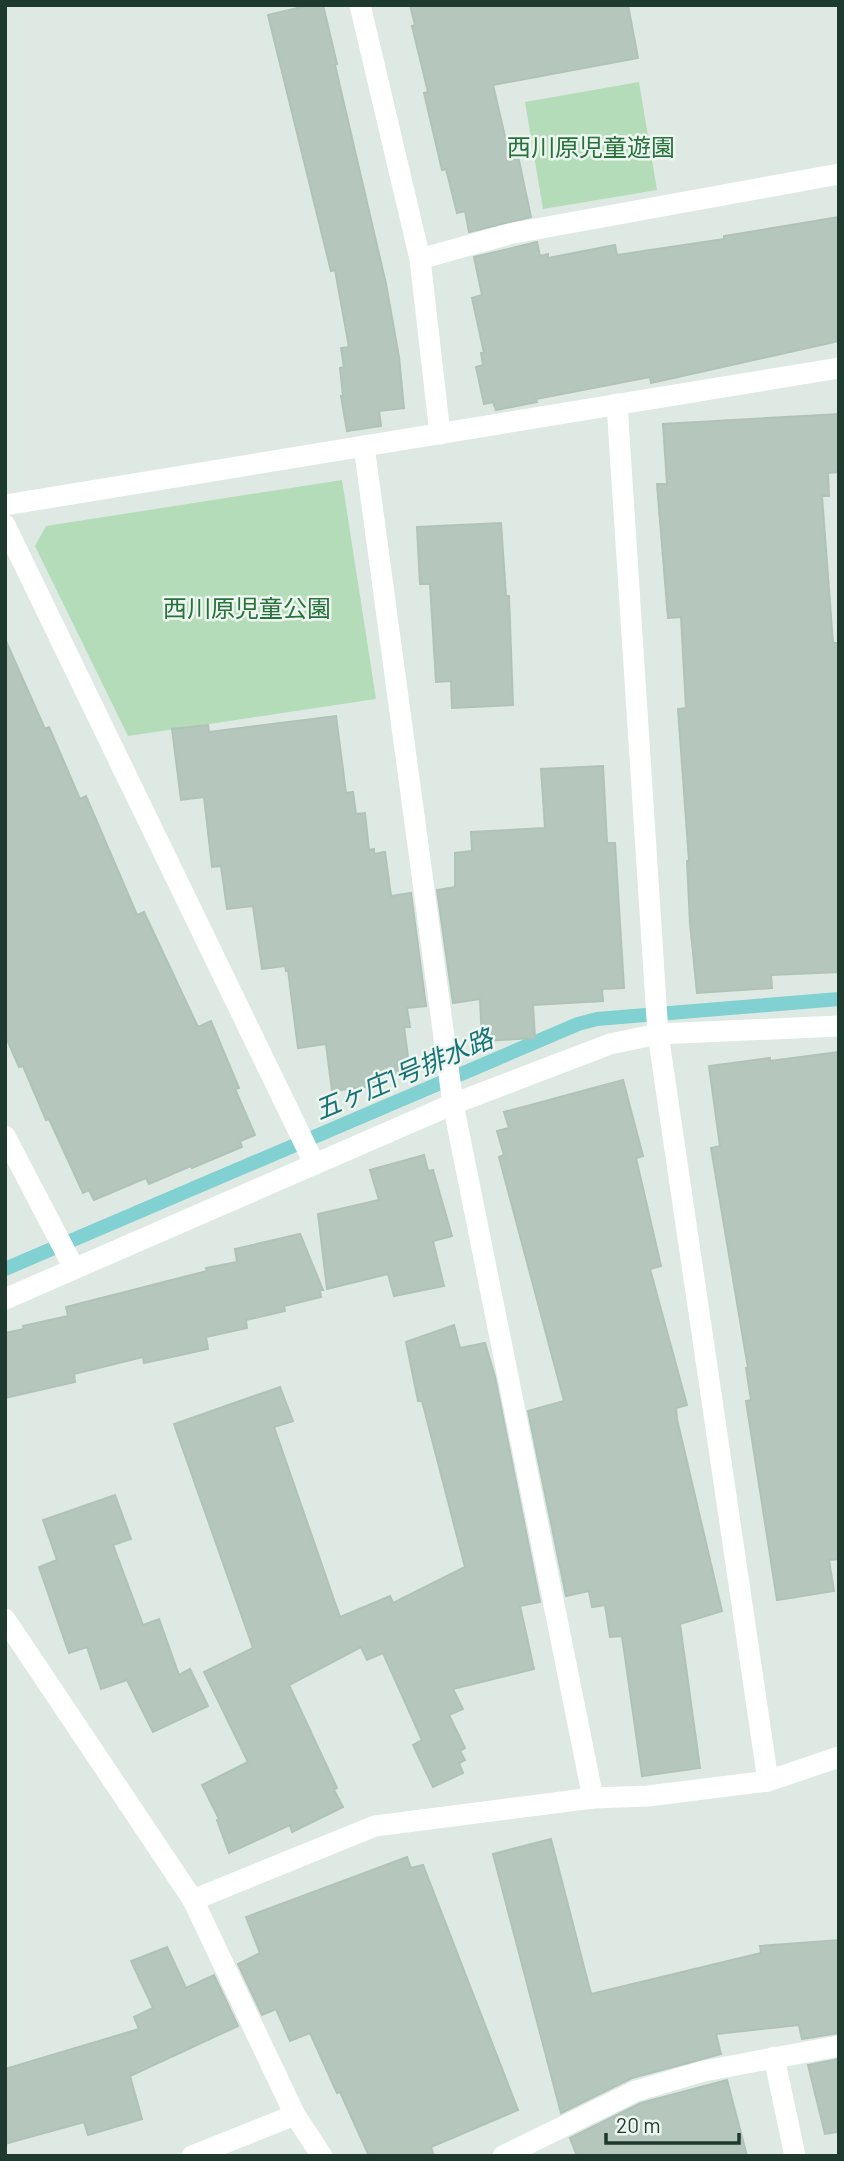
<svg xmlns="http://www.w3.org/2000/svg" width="844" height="2161" viewBox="0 0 844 2161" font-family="Barlow,'Noto Sans JP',sans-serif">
  <rect width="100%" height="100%" fill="#dde9e2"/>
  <g fill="#b4dcb9">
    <path d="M 639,82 L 657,190 L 543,209 L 525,102 Z"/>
    <path d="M 342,480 L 376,699 L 128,736 L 35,546 L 46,526 Z"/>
  </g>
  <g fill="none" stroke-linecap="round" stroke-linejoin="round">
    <path stroke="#81d0d2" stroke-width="14" d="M 5,1269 L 578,1024 L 597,1019 L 839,999"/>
  </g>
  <g fill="#b5c7bd" stroke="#afc3b8" stroke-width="2">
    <path d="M 310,5 L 323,5 L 337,64 L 335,65 L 386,284 L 399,357 L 404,408 L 379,411 L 381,426 L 347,431 L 341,396 L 343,396 L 340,368 L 344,367 L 341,348 L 349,347 L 335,270 L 331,271 L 268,15 Z"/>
    <path d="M 410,5 L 628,5 L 638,58 L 493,85 L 510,158 L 518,156 L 531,217 L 469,232 L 465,211 L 457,213 L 446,169 L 442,170 L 424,93 L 428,92 L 412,26 L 415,25 Z"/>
    <path d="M 839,217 L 839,341 L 651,383 L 650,377 L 536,399 L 537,402 L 496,410 L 493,402 L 484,404 L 476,367 L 483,365 L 481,353 L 484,353 L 472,298 L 482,295 L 474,257 L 537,242 L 540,256 L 548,254 L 548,258 L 615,245 L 617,255 L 724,239 L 724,236 Z"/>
    <path d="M 839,414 L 839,472 L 828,473 L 829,496 L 822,496 L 833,643 L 839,643 L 839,972 L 771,975 L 772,988 L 697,993 L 690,923 L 687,861 L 689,861 L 678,709 L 686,708 L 681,617 L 668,618 L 657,484 L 667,484 L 663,424 Z"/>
    <path d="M 501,523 L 506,596 L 509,596 L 513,705 L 452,708 L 451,681 L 436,682 L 430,584 L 420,584 L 417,527 Z"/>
    <path d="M 5,639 L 45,729 L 49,727 L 80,799 L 86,796 L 137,915 L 144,912 L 198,1027 L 211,1021 L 239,1088 L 235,1089 L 255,1135 L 240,1141 L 242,1147 L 192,1168 L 191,1166 L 149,1184 L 146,1178 L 94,1200 L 89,1190 L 83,1193 L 49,1119 L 46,1120 L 23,1066 L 19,1067 L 5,1035 Z"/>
    <path d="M 336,716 L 346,793 L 353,792 L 356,814 L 365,813 L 369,850 L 374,849 L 374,854 L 385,852 L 391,896 L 411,893 L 426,1006 L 407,1008 L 410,1027 L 404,1027 L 410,1072 L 381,1076 L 383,1085 L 332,1091 L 326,1044 L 298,1048 L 288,970 L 286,971 L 285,966 L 262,969 L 253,906 L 227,909 L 221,866 L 212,867 L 204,797 L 181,800 L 172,729 L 208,725 L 209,732 Z"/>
    <path d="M 603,766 L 607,843 L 615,843 L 624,988 L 602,989 L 603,1001 L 533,1005 L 535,1038 L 482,1041 L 480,999 L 453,1003 L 437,890 L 455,887 L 455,853 L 472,851 L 471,832 L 545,828 L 541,769 Z"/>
    <path d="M 839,1052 L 839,1559 L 829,1560 L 834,1591 L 777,1600 L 746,1401 L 751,1400 L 746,1368 L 748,1368 L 711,1148 L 720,1146 L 709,1066 L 770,1058 L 770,1061 Z"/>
    <path d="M 623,1080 L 643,1156 L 636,1158 L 661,1266 L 650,1269 L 687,1405 L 676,1408 L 677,1419 L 722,1611 L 680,1624 L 700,1768 L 642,1776 L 622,1636 L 610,1637 L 605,1605 L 592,1607 L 589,1591 L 566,1596 L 528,1411 L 564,1401 L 499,1157 L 504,1155 L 497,1131 L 509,1128 L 504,1112 Z"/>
    <path d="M 424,1155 L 428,1171 L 433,1170 L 452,1236 L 433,1241 L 444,1286 L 394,1296 L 388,1274 L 327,1289 L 318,1214 L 379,1200 L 370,1170 Z"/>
    <path d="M 300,1234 L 323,1290 L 320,1290 L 321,1297 L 284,1306 L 285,1311 L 246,1320 L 247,1328 L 206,1337 L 208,1349 L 144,1363 L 143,1357 L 74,1374 L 75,1382 L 5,1398 L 5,1333 L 24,1329 L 23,1326 L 68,1316 L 66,1307 L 207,1271 L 206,1268 L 237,1262 L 235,1249 Z"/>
    <path d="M 454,1325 L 460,1348 L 485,1343 L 495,1377 L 540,1602 L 520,1606 L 534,1669 L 453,1689 L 463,1709 L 449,1715 L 465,1748 L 460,1751 L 465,1760 L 459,1763 L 463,1773 L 433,1787 L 413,1745 L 422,1740 L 383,1653 L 367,1660 L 361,1647 L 289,1685 L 337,1788 L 334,1790 L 343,1807 L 292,1832 L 290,1825 L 229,1853 L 217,1820 L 219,1819 L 202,1785 L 248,1762 L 204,1672 L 253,1648 L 174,1424 L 280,1387 L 293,1421 L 274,1427 L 340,1617 L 390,1596 L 393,1603 L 465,1567 L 422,1401 L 418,1401 L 406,1342 Z"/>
    <path d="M 115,1495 L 131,1539 L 113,1545 L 143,1625 L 159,1619 L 179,1675 L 190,1669 L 208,1706 L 153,1732 L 127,1680 L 101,1689 L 87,1647 L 69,1653 L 39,1567 L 57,1560 L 43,1520 Z"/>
    <path d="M 551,1839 L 591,1994 L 761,1953 L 760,1946 L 839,1940 L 839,2033 L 802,2039 L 799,2025 L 716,2034 L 721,2054 L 632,2078 L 561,2113 L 493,1854 Z"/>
    <path d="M 407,1857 L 411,1868 L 423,1865 L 518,2110 L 431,2147 L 434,2156 L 369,2156 L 340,2092 L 337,2093 L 310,2033 L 290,2041 L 276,2009 L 262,2015 L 238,1964 L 260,1953 L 246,1917 Z"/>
    <path d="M 167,1947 L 186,1988 L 214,1975 L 238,2026 L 130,2076 L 142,2119 L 88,2135 L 84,2122 L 5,2144 L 5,2069 L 139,2029 L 134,2017 L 153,2008 L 131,1961 Z"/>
    <path d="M 839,2059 L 839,2132 L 825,2134 L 808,2065 Z"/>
    <path d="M 727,2080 L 747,2156 L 577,2156 L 570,2138 L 641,2103 Z"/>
  </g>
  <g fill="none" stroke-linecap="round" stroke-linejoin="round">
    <g stroke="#fff" stroke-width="21">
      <path d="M 360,5 L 420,259 L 440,434"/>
      <path d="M 420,259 L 509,234 L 839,174"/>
      <path d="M 617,404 L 658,1034 L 768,1781"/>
      <path d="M 364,446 L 453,1104 L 593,1798"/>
      <path d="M 5,505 L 839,368"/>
      <path d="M 5,525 L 314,1163"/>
      <path d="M 5,1136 L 74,1268"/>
      <path d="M 5,1299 L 453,1104 L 610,1044 L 658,1034 L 839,1026"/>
      <path d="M 5,1619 L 193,1900 L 295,2115 L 322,2156"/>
      <path d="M 193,1900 L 375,1826 L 593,1798 L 648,1796 L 768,1781 L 839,1757"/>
      <path d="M 774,2057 L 795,2156"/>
      <path d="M 192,2156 L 295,2115"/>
      <path d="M 503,2156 L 636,2091 L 704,2071 L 839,2046"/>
    </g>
  </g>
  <g text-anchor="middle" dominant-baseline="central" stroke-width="5" stroke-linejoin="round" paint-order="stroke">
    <g font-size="24" fill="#27713a" stroke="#edf6f0">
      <text x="591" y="146">西川原児童遊園</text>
      <text x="247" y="607">西川原児童公園</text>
    </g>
    <g font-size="26" font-style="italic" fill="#177376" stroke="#edf6f0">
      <text transform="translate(403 1073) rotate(-23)">五ヶ庄1号排水路</text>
    </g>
  </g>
  <rect width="844" height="2161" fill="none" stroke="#1e392e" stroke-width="14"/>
  <path d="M606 2133v10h133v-10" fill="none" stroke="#1e392e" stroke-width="3.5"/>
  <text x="616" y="2133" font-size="21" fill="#1e392e" stroke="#edf6f0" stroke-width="5" paint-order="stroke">20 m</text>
</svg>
